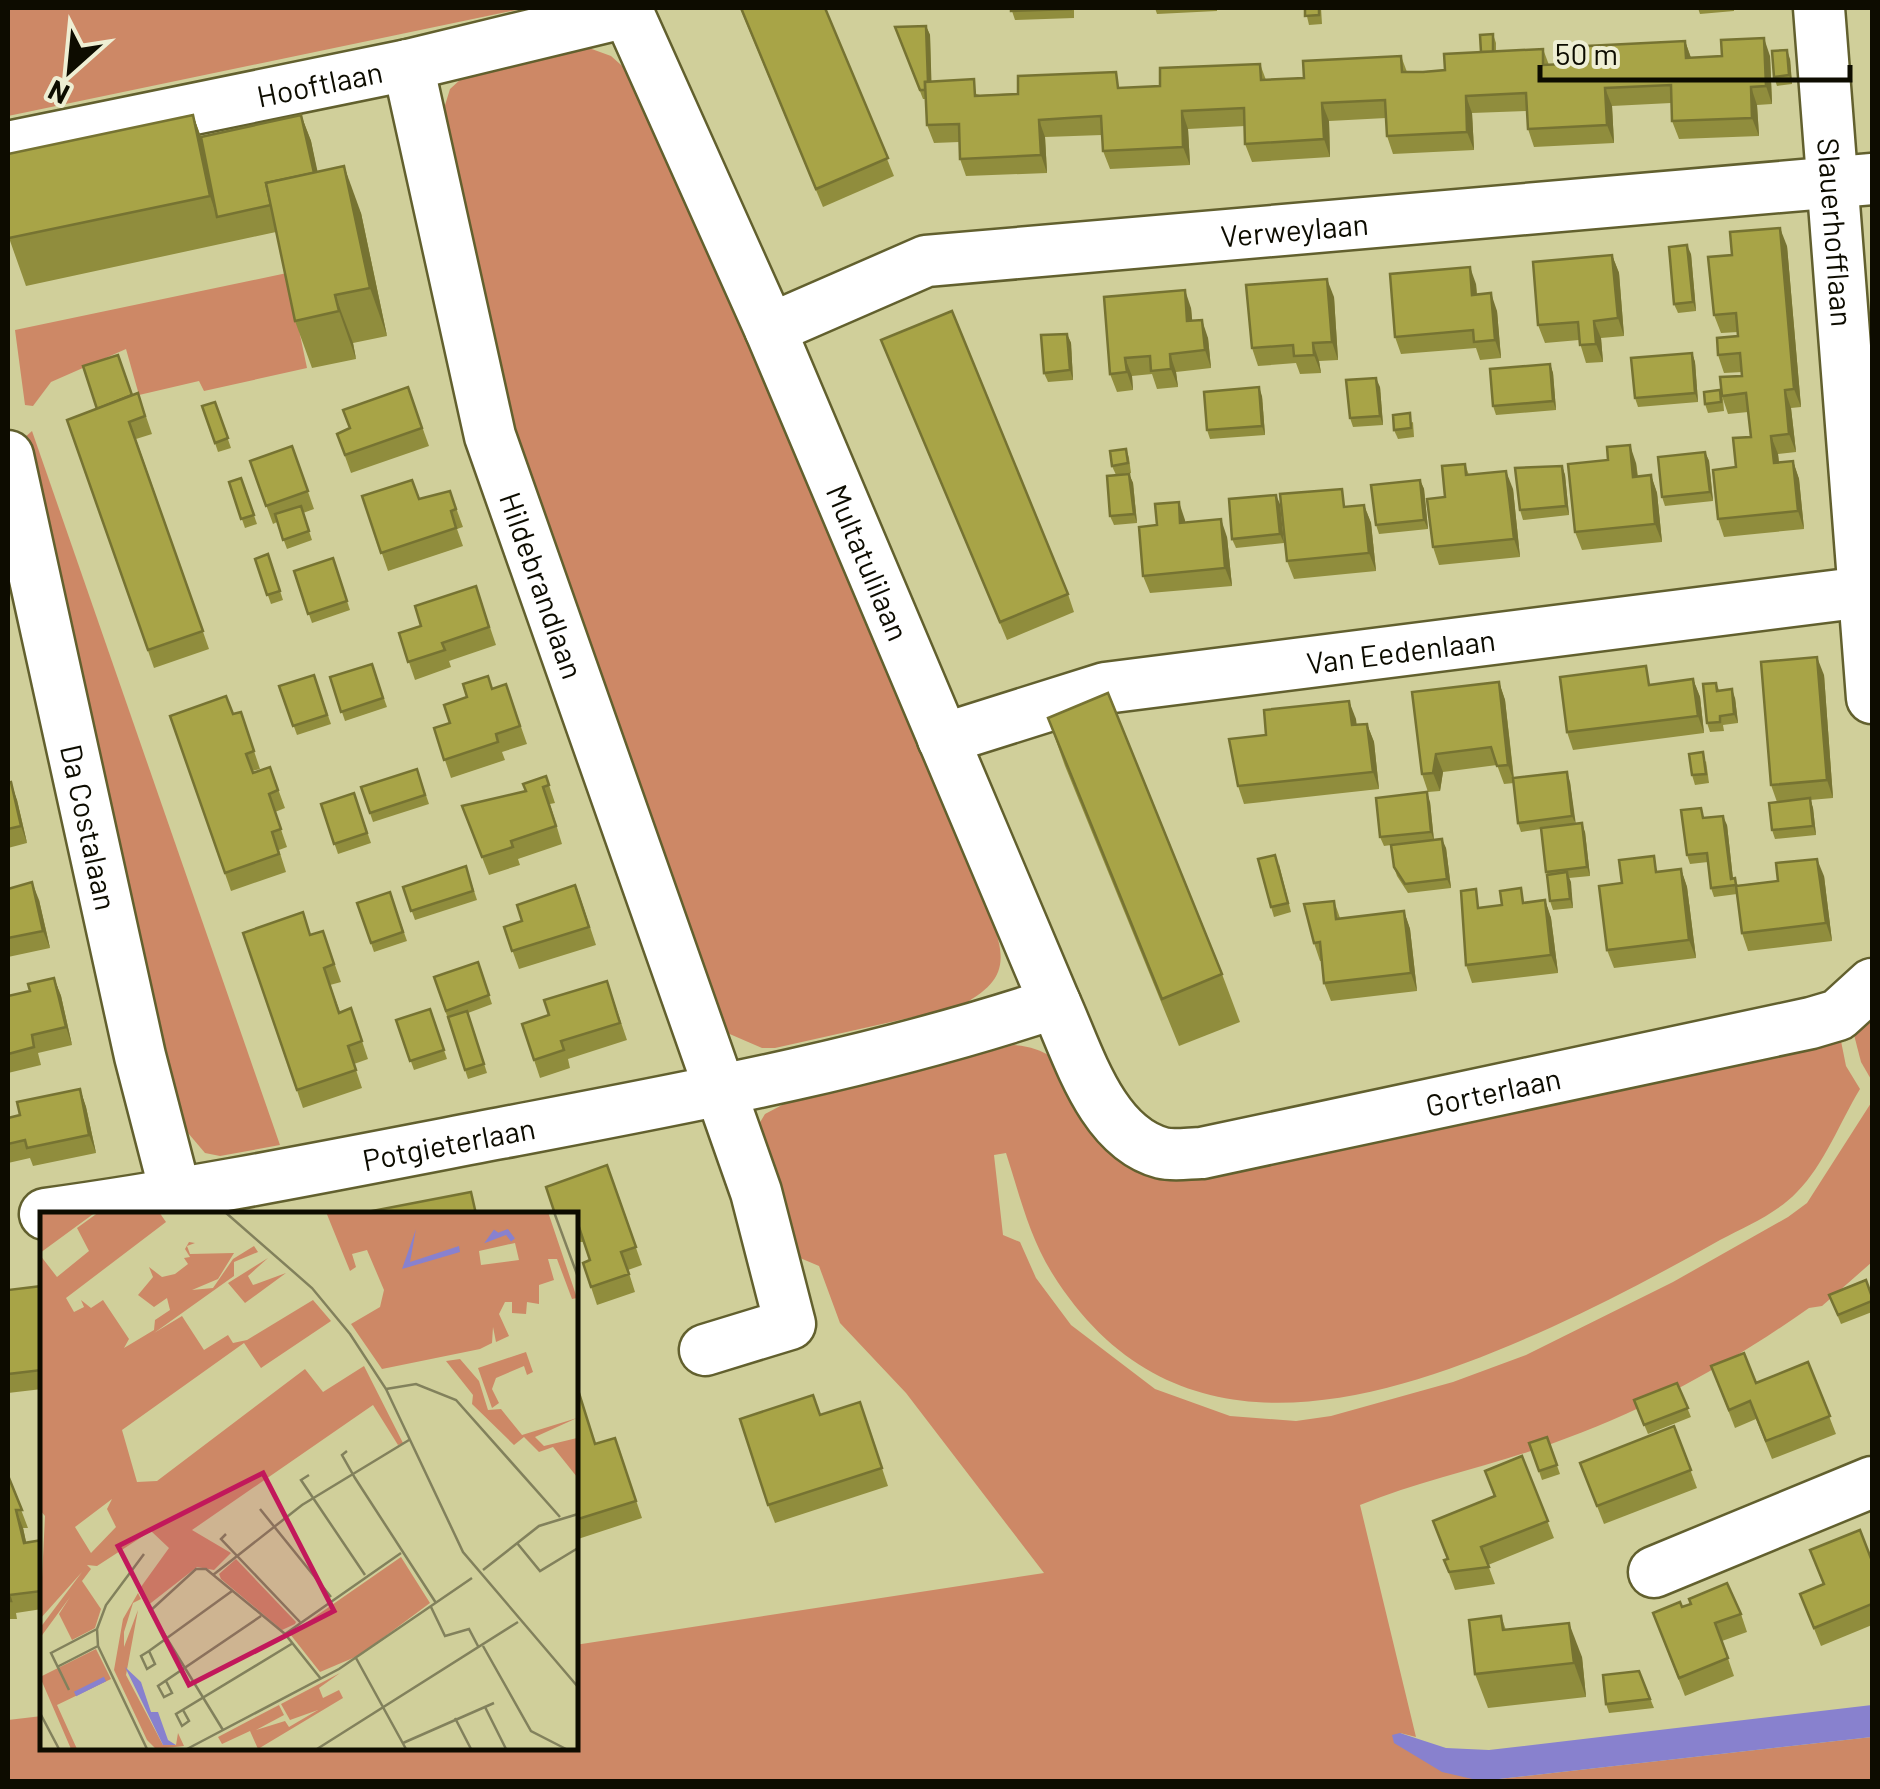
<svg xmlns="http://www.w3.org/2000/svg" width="1880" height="1789" viewBox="0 0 1880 1789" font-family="Barlow,sans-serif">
  <rect width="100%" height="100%" fill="#d0cf9a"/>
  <g fill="#cd8866">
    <path d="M 8,8 L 526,8 L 8,116 Z"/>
    <path d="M 589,48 L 611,56 L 629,72 L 636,71 L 999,915 L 991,919 C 1010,965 1002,984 958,1007 L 775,1048 L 762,1048 L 725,1032 L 499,432 L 442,115 L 450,89 L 471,70 Z"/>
    <path d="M 287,273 L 307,368 L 204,391 L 199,381 L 139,395 L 126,349 L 51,382 L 33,406 L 25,405 L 15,330 Z"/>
    <path d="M 32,431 L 280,1145 L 220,1156 L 205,1153 L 183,1127 L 24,438 Z"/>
    <path d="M 1872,1018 L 1872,1081 L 1861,1062 L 1852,1027 Z"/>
    <path d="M 1839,1031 L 1846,1066 L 1860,1089 C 1840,1122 1824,1165 1797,1192 C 1776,1214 1746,1226 1720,1240 C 1665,1271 1609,1301 1552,1327 C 1379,1405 1174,1469 1052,1273 C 1029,1236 1019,1193 1006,1153 L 994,1155 L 1003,1235 L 1020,1242 L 1036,1278 L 1071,1325 L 1155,1389 L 1230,1416 L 1296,1421 L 1331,1416 L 1453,1382 L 1526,1355 L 1673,1282 L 1788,1217 L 1807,1203 L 1871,1103 L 1872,1262 L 1822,1306 L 1809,1308 C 1728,1365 1645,1411 1551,1444 C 1488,1467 1422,1480 1360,1505 L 1416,1737 L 1400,1733 L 1481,1781 L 1872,1737 L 1872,1781 L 8,1782 L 8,1720 L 42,1716 L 42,1746 L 575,1746 L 575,1645 L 1044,1573 L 906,1393 L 840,1323 L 819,1266 L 793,1255 L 754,1132 L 765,1114 L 784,1104 L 1014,1045 C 1072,1048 1090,1105 1116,1149 Z"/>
  </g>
  <path fill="#8881ce" d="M 1872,1705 L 1872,1737 L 1481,1781 L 1442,1772 L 1394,1743 L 1392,1735 L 1400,1733 L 1446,1748 L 1489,1750 Z"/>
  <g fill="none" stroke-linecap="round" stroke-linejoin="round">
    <g stroke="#62602e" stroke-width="55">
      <g id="street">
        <path id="s1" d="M 626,8 L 770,329 L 1055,1003 C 1078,1053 1101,1137 1162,1153 C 1174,1156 1190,1153 1202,1153 L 1811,1023 L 1838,1015 L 1872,984"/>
        <path id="s2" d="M 1819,8 L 1872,698"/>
        <path id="s3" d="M 408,65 L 490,436 L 756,1192 L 790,1324 L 705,1350"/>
        <path id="s4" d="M 8,147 L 408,65 L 627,12"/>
        <path id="s5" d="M 770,329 L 926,261 L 1872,179"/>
        <path id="s6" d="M 8,456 L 140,1056 L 181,1214"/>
        <path id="s7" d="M 943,739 L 1105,688 L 1872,591"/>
        <path id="s8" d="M 45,1214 C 198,1193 349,1162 501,1133 C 690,1097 872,1064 1055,1003"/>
        <path d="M 1654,1572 L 1872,1482"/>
      </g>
    </g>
    <use href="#street" stroke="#fff" stroke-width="50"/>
  </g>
  <g fill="#908d3d">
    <path d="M 740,8 L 825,8 L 894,176 L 823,207 Z"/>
    <path d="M 1011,8 L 1074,8 L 1074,18 L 1015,20 Z"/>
    <path d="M 1155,8 L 1217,8 L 1217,11 L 1157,14 Z"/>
    <path d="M 1300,8 L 1321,8 L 1322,24 L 1309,25 L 1305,8 Z"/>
    <path d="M 1698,8 L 1734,8 L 1734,11 L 1700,14 Z"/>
    <path d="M 926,26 L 930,35 L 931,81 L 980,95 L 1160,86 L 1260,64 L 1266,80 L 1304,78 L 1401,56 L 1407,72 L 1445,70 L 1481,52 L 1493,34 L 1496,43 L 1496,51 L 1543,49 L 1549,65 L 1588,63 L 1685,41 L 1691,58 L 1770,56 L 1772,104 L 1757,105 L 1759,136 L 1679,139 L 1672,121 L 1671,103 L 1612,106 L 1614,143 L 1534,147 L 1528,129 L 1527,111 L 1472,113 L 1474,150 L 1393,154 L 1387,136 L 1386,118 L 1329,121 L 1330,157 L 1252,162 L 1245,144 L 1245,126 L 1188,129 L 1190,165 L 1110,169 L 1103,151 L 1102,135 L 1045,137 L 1047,173 L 966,176 L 960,159 L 959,142 L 934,143 L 927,125 L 926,99 L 923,99 L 895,27 Z"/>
    <path d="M 1790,59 L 1792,84 L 1777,86 L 1774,77 Z"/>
    <path d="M 193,115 L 201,137 L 301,115 L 311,141 L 317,172 L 361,213 L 387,336 L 353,343 L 356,359 L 312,368 L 295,321 L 276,232 L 26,286 L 9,238 Z"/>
    <path d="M 1787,246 L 1801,407 L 1791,408 L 1796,452 L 1778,454 L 1779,463 L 1793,461 L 1799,479 L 1804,529 L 1724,537 L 1718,519 L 1736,467 L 1751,437 L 1748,412 L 1728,414 L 1722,396 L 1742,376 L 1742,372 L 1724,373 L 1718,355 L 1738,336 L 1738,332 L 1721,333 L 1714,315 L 1732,255 Z"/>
    <path d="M 1691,254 L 1696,311 L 1678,313 L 1674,304 Z"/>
    <path d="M 1612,255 L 1619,273 L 1624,336 L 1601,338 L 1603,362 L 1586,363 L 1579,340 L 1545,343 L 1538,325 Z"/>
    <path d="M 1476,284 L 1477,295 L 1497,311 L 1501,358 L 1480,360 L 1476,348 L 1401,354 L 1395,337 Z"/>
    <path d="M 1104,297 L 1191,308 L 1192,320 L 1208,338 L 1211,368 L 1176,372 L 1178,387 L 1157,389 L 1152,374 L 1132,376 L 1133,390 L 1117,392 L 1110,374 Z"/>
    <path d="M 1334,297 L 1338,360 L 1319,361 L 1321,373 L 1300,374 L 1296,363 L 1258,366 L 1252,348 Z"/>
    <path d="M 1067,334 L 1071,343 L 1073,380 L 1048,382 L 1044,373 Z"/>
    <path d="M 881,340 L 1068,594 L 1074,612 L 1007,640 Z"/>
    <path d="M 1692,353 L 1695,362 L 1698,402 L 1638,407 L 1635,398 Z"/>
    <path d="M 1550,364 L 1553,373 L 1556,410 L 1496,415 L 1493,406 Z"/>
    <path d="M 408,387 L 429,446 L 351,473 L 337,434 L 349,429 Z"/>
    <path d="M 1380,387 L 1383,425 L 1353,427 L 1350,418 Z"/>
    <path d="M 1720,390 L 1723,399 L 1724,411 L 1708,413 L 1705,404 Z"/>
    <path d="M 138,393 L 152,434 L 136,439 L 209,649 L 154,668 L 67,420 Z"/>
    <path d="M 1262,396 L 1265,435 L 1210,439 L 1207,430 Z"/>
    <path d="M 215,402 L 231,448 L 218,452 L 215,443 Z"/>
    <path d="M 1413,422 L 1414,437 L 1398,439 L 1394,430 Z"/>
    <path d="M 292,446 L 314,509 L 303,513 L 312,540 L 287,549 L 277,522 L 273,524 L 250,461 Z"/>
    <path d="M 1126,449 L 1129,458 L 1131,473 L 1116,475 L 1112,466 Z"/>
    <path d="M 1705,452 L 1709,461 L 1713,501 L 1665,506 L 1662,497 Z"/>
    <path d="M 1636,463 L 1638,476 L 1651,475 L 1657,493 L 1662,542 L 1582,550 L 1575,532 Z"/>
    <path d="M 1465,464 L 1469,475 L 1513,489 L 1520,557 L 1439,565 L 1433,547 L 1445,497 Z"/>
    <path d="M 1562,466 L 1565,475 L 1569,515 L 1523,520 L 1520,510 Z"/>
    <path d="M 1129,474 L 1133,483 L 1137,523 L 1114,525 L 1110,516 Z"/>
    <path d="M 241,478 L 257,524 L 245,528 L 229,482 Z"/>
    <path d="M 1420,480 L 1424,489 L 1428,529 L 1379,534 L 1376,525 Z"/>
    <path d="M 450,491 L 463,527 L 457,529 L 463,546 L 388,571 L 362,496 L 419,499 Z"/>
    <path d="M 1280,504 L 1284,543 L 1236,548 L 1232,539 Z"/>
    <path d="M 1364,505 L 1371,523 L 1376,571 L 1294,579 L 1287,561 L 1348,507 Z"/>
    <path d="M 1185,520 L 1185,523 L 1227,537 L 1232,586 L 1150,593 L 1143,576 L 1157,525 Z"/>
    <path d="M 268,554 L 283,600 L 271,604 L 255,559 Z"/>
    <path d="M 333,558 L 350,610 L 312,623 L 294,571 Z"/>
    <path d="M 476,586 L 496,645 L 449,661 L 451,667 L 415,680 L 399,633 L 421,626 Z"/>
    <path d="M 372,664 L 387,707 L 345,721 L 330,677 Z"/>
    <path d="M 314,675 L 331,724 L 297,735 L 279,686 Z"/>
    <path d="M 1824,675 L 1833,798 L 1810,800 L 1813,808 L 1816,835 L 1775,839 L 1772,830 L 1777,802 L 1771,785 Z"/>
    <path d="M 488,676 L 492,689 L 506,684 L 527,744 L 502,752 L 505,760 L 451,778 L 434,728 L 450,723 L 467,697 Z"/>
    <path d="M 1693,679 L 1700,697 L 1704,733 L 1573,750 L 1567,732 L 1653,684 Z"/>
    <path d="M 1499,682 L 1505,700 L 1514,778 L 1570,782 L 1575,824 L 1585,832 L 1590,876 L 1569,878 L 1573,908 L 1553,910 L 1550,901 L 1541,829 L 1521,832 L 1518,823 L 1514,783 L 1504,784 L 1497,765 L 1443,772 L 1440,791 L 1428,792 L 1422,774 L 1412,692 Z"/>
    <path d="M 1716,683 L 1719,690 L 1735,698 L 1738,723 L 1723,725 L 1724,731 L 1710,732 L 1707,723 Z"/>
    <path d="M 1349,701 L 1356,725 L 1367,724 L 1374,742 L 1379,789 L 1244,804 L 1238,786 L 1266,735 Z"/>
    <path d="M 241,712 L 260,769 L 252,771 L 253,773 L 270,767 L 285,808 L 275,812 L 287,847 L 279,850 L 286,872 L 231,891 L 170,716 L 233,714 Z"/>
    <path d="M 1048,718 L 1222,974 L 1240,1022 L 1179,1046 L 1065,766 Z"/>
    <path d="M 1706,761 L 1709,783 L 1695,785 L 1692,775 Z"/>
    <path d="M 417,769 L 429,804 L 373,822 L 361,787 Z"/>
    <path d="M 546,776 L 555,803 L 550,804 L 562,844 L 518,859 L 520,865 L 489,875 L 462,806 L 526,791 Z"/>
    <path d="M 8,783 L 17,800 L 27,843 L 8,848 Z"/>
    <path d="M 354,793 L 371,843 L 338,854 L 321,804 Z"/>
    <path d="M 1430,802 L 1434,840 L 1446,848 L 1451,888 L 1408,893 L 1397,876 L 1394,867 L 1391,845 L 1384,846 L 1380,837 Z"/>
    <path d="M 1705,818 L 1727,825 L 1733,879 L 1738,885 L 1824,876 L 1832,941 L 1748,951 L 1742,933 L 1737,894 L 1714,897 L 1711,888 L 1708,862 L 1690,864 L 1687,855 Z"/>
    <path d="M 1279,864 L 1291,912 L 1274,917 L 1271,907 Z"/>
    <path d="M 466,866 L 477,900 L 415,920 L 403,887 Z"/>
    <path d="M 1681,869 L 1687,887 L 1696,958 L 1614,968 L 1607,950 L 1622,883 L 1659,871 Z"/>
    <path d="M 576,885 L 596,945 L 519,969 L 504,927 L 522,921 Z"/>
    <path d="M 8,889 L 39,900 L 50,948 L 8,957 Z"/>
    <path d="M 390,892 L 407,941 L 374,952 L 357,903 Z"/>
    <path d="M 1545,900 L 1551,918 L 1558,973 L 1472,983 L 1466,965 L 1482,908 Z"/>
    <path d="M 1334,901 L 1340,918 L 1404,911 L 1410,929 L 1417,991 L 1331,1001 L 1324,983 L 1322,961 L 1320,961 L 1314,943 Z"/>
    <path d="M 323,931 L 341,982 L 330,985 L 340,1012 L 351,1008 L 368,1059 L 354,1064 L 362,1088 L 303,1108 L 243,933 L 311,935 Z"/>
    <path d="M 478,962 L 492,1004 L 468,1013 L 487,1073 L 468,1079 L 434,977 Z"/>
    <path d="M 54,978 L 61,996 L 72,1045 L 38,1053 L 41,1065 L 8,1073 L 8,996 L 30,991 Z"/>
    <path d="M 607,981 L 627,1040 L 568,1059 L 570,1068 L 540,1078 L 534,1060 L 549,1015 Z"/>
    <path d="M 430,1009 L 447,1059 L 414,1070 L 396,1020 Z"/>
    <path d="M 80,1089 L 86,1107 L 96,1153 L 33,1166 L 30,1158 L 8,1163 L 8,1118 L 20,1115 Z"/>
    <path d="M 607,1165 L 642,1265 L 628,1270 L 635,1292 L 597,1305 L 583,1263 L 590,1260 L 584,1242 L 575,1242 L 575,1214 Z"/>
    <path d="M 42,1286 L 42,1389 L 8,1393 L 8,1290 Z"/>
    <path d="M 1829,1295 L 1872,1297 L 1872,1312 L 1841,1324 Z"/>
    <path d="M 1808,1362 L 1836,1434 L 1772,1459 L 1756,1419 L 1735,1428 L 1711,1366 L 1756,1383 Z"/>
    <path d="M 1677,1383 L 1691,1417 L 1648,1434 L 1634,1400 Z"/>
    <path d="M 575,1391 L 596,1444 L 615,1438 L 642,1518 L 575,1540 Z"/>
    <path d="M 860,1402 L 888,1486 L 775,1523 L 768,1505 L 821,1415 Z"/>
    <path d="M 1674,1426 L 1697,1488 L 1604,1524 L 1580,1463 Z"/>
    <path d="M 1547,1437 L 1560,1474 L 1542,1480 L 1529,1443 Z"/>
    <path d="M 1522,1456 L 1554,1538 L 1488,1565 L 1495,1584 L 1455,1590 L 1444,1560 L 1447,1559 L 1494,1496 L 1485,1471 Z"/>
    <path d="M 8,1478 L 9,1478 L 28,1528 L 23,1528 L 26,1542 L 42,1540 L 42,1609 L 16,1613 L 17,1619 L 8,1619 Z"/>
    <path d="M 1810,1550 L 1872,1561 L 1872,1625 L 1821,1646 L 1800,1594 L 1823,1584 Z"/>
    <path d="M 1682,1607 L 1741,1614 L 1747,1632 L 1722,1641 L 1734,1676 L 1685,1696 L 1653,1613 Z"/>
    <path d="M 1501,1616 L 1506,1630 L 1582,1657 L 1586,1697 L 1488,1708 L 1475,1674 Z"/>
    <path d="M 1639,1671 L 1654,1708 L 1609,1713 L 1606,1704 Z"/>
  </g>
  <g fill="#767332">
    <path d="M 926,26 L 930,35 L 932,98 L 929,89 Z"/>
    <path d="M 1764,38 L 1770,56 L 1772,104 L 1766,86 Z"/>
    <path d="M 1685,41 L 1691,58 L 1686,58 Z"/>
    <path d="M 1787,50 L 1790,59 L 1792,84 L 1789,75 Z"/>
    <path d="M 1751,87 L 1757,105 L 1759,136 L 1752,118 Z"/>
    <path d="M 1605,88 L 1612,106 L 1614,143 L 1607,125 Z"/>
    <path d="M 1466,96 L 1472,113 L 1474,150 L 1467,132 Z"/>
    <path d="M 1322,103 L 1329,121 L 1330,157 L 1324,139 Z"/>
    <path d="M 1182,111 L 1188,129 L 1190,165 L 1183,147 Z"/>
    <path d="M 193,115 L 210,163 L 217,217 L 210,196 Z"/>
    <path d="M 301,115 L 311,141 L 328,220 L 318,194 Z"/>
    <path d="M 1039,120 L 1045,137 L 1047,173 L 1041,155 Z"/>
    <path d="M 344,166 L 361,213 L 387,336 L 370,288 Z"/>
    <path d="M 1780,228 L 1787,246 L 1801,407 L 1794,389 Z"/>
    <path d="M 1687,245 L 1691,254 L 1696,311 L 1693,302 Z"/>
    <path d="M 1612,255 L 1619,273 L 1624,336 L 1618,318 Z"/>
    <path d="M 1470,267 L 1476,284 L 1478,313 L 1472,295 Z"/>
    <path d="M 1327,279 L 1334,297 L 1338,360 L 1332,342 Z"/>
    <path d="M 1185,290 L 1191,308 L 1194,339 L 1187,321 Z"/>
    <path d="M 1491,293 L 1497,311 L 1501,358 L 1495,340 Z"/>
    <path d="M 335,295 L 353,343 L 356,359 L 339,311 Z"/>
    <path d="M 1202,320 L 1208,338 L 1211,368 L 1205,350 Z"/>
    <path d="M 1594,321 L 1601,338 L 1603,362 L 1596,344 Z"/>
    <path d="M 1067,334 L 1071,343 L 1073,380 L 1070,370 Z"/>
    <path d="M 1313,343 L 1319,361 L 1321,373 L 1314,355 Z"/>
    <path d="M 1692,353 L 1695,362 L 1698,402 L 1695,393 Z"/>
    <path d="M 1170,354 L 1176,372 L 1178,387 L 1171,369 Z"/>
    <path d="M 1125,358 L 1132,376 L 1133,390 L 1127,372 Z"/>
    <path d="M 1550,364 L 1553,373 L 1556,410 L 1553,401 Z"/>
    <path d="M 1376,378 L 1380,387 L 1383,425 L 1380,416 Z"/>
    <path d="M 1259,387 L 1262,396 L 1265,435 L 1262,426 Z"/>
    <path d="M 1785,390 L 1791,408 L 1796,452 L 1789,434 Z"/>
    <path d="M 1771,436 L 1778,454 L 1781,481 L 1774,463 Z"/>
    <path d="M 1630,445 L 1636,463 L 1639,494 L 1633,477 Z"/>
    <path d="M 1705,452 L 1709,461 L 1713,501 L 1710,492 Z"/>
    <path d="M 1793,461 L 1799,479 L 1804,529 L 1798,511 Z"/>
    <path d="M 1562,466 L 1565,475 L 1569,515 L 1566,506 Z"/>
    <path d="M 1506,471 L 1513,489 L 1520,557 L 1514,539 Z"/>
    <path d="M 1129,474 L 1133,483 L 1137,523 L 1134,514 Z"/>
    <path d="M 1651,475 L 1657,493 L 1662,542 L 1655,524 Z"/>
    <path d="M 1420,480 L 1424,489 L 1428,529 L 1424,520 Z"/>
    <path d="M 1276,495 L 1280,504 L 1284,543 L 1280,534 Z"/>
    <path d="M 1179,502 L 1185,520 L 1187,541 L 1180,523 Z"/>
    <path d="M 1364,505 L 1371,523 L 1376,571 L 1369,553 Z"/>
    <path d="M 1221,519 L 1227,537 L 1232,586 L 1225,568 Z"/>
    <path d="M 1817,657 L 1824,675 L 1833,798 L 1827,780 Z"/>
    <path d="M 1693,679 L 1700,697 L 1704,733 L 1698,716 Z"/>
    <path d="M 1499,682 L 1505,700 L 1514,782 L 1508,765 Z"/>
    <path d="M 1732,689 L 1735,698 L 1738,723 L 1734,714 Z"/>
    <path d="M 1349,701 L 1356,719 L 1359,743 L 1352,725 Z"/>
    <path d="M 1367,724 L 1374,742 L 1379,789 L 1373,772 Z"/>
    <path d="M 1436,754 L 1443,772 L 1440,791 L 1433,773 Z"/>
    <path d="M 1567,772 L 1570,782 L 1576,825 L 1572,816 Z"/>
    <path d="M 11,782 L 17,800 L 27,843 L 21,826 Z"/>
    <path d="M 1427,792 L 1430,802 L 1434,841 L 1431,832 Z"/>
    <path d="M 1810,798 L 1813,808 L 1816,835 L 1813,826 Z"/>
    <path d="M 1723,816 L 1727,825 L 1734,888 L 1731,879 Z"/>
    <path d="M 1582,823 L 1585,832 L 1590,876 L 1587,867 Z"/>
    <path d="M 1442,839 L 1446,848 L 1451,888 L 1447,879 Z"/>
    <path d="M 1817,859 L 1824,876 L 1832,941 L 1826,923 Z"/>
    <path d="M 1681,869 L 1687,887 L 1696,958 L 1689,940 Z"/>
    <path d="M 1567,872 L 1571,882 L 1573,908 L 1570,899 Z"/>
    <path d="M 32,882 L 39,900 L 50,948 L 43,931 Z"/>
    <path d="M 1545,900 L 1551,918 L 1558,973 L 1551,955 Z"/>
    <path d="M 1404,911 L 1410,929 L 1417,991 L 1411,973 Z"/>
    <path d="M 54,978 L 61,996 L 72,1045 L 66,1027 Z"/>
    <path d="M 80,1089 L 86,1107 L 96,1153 L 89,1135 Z"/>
    <path d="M 16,1510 L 23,1528 L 30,1560 L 24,1543 Z"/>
    <path d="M 1569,1623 L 1582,1657 L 1586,1697 L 1574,1663 Z"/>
  </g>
  <g fill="#a8a447" stroke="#767332" stroke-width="2.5">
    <path d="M 741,8 L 825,8 L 888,158 L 816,189 Z"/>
    <path d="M 1011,8 L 1071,8 L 1071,9 L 1011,11 Z"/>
    <path d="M 1305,8 L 1319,8 L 1319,15 L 1305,16 Z"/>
    <path d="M 926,26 L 928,82 L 925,82 L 925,90 L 920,90 L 895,27 Z"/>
    <path d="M 1493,34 L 1493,52 L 1481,52 L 1480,35 Z"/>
    <path d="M 1764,38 L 1766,86 L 1751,87 L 1752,118 L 1672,121 L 1671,85 L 1605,88 L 1607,125 L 1528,129 L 1526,93 L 1466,96 L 1467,132 L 1387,136 L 1385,100 L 1322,103 L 1324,139 L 1245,144 L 1244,108 L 1182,111 L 1183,147 L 1103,151 L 1101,116 L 1068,118 L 1039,120 L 1041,155 L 960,159 L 959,124 L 927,125 L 925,82 L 974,79 L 975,96 L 1018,94 L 1018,76 L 1116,72 L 1118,88 L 1160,86 L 1160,68 L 1260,64 L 1261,80 L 1281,79 L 1304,78 L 1303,61 L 1401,56 L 1402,72 L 1423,72 L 1445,70 L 1444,54 L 1543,49 L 1543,65 L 1588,63 L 1587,46 L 1685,41 L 1686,58 L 1722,56 L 1721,40 Z"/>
    <path d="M 1787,50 L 1789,75 L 1774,77 L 1772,51 Z"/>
    <path d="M 193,115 L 210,196 L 9,238 L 8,231 L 8,154 Z"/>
    <path d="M 301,115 L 314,173 L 266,183 L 271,205 L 217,217 L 201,137 Z"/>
    <path d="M 344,166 L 370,288 L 335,295 L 339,311 L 295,321 L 266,183 Z"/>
    <path d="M 1780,228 L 1794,389 L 1785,390 L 1789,434 L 1771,436 L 1774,463 L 1793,461 L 1798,511 L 1718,519 L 1713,470 L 1736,467 L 1733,438 L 1751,437 L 1746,393 L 1722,396 L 1720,377 L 1742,376 L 1740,353 L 1718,355 L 1717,338 L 1738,336 L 1736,313 L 1714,315 L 1708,257 L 1732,255 L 1730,232 Z"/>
    <path d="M 1687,245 L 1693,302 L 1674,304 L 1669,247 Z"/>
    <path d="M 1612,255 L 1618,318 L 1594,321 L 1596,344 L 1580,345 L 1578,322 L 1538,325 L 1533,262 Z"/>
    <path d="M 1470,267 L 1472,295 L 1491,293 L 1495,340 L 1474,342 L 1473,330 L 1395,337 L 1390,274 Z"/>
    <path d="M 1327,279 L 1332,342 L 1313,343 L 1314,355 L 1294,356 L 1293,345 L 1252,348 L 1246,285 Z"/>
    <path d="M 1185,290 L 1187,321 L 1202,320 L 1205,350 L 1170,354 L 1171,369 L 1151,371 L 1150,356 L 1125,358 L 1127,372 L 1110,374 L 1104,297 Z"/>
    <path d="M 952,311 L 1068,594 L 1000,622 L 881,340 Z"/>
    <path d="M 1067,334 L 1070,370 L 1044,373 L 1041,335 Z"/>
    <path d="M 1692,353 L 1695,393 L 1635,398 L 1631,358 Z"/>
    <path d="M 118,355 L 132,395 L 97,409 L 83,366 Z"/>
    <path d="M 1550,364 L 1553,401 L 1493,406 L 1490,369 Z"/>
    <path d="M 1376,378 L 1380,416 L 1350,418 L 1346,380 Z"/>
    <path d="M 408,387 L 422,428 L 345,455 L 337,434 L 350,428 L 343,410 Z"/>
    <path d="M 1259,387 L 1262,426 L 1207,430 L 1204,392 Z"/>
    <path d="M 1720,390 L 1721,402 L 1705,404 L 1704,392 Z"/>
    <path d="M 138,393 L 145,416 L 129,422 L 203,631 L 148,650 L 67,420 Z"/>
    <path d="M 215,402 L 228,438 L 215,443 L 202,406 Z"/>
    <path d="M 1410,413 L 1411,428 L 1394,430 L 1393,415 Z"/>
    <path d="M 1630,445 L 1633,477 L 1651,475 L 1655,524 L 1575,532 L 1568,464 L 1608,460 L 1607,447 Z"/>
    <path d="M 292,446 L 308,491 L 266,506 L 250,461 Z"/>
    <path d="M 1126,449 L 1128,463 L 1112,466 L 1110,451 Z"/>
    <path d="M 1705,452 L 1710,492 L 1662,497 L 1658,457 Z"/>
    <path d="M 1465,464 L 1466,475 L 1506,471 L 1514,539 L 1433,547 L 1427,499 L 1445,497 L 1442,466 Z"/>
    <path d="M 1562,466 L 1566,506 L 1520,510 L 1515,468 Z"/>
    <path d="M 1129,474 L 1134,514 L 1110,516 L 1107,476 Z"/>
    <path d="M 241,478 L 254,515 L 241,519 L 229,482 Z"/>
    <path d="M 412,480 L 419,499 L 450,491 L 456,509 L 451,511 L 456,528 L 381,553 L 362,496 Z"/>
    <path d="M 1420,480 L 1424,520 L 1376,525 L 1371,485 Z"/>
    <path d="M 1342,489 L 1344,507 L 1364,505 L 1369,553 L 1287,561 L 1280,494 Z"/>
    <path d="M 1276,495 L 1280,534 L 1232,539 L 1229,499 Z"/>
    <path d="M 1179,502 L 1180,523 L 1221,519 L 1225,568 L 1143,576 L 1139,527 L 1157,525 L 1155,504 Z"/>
    <path d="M 301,506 L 309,531 L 283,540 L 275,514 Z"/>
    <path d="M 268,554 L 280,591 L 267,595 L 255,559 Z"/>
    <path d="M 333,558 L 347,601 L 308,614 L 294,571 Z"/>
    <path d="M 476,586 L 489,627 L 442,643 L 445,650 L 408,662 L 399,633 L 421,626 L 415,606 Z"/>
    <path d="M 1817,657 L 1827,780 L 1771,785 L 1761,662 Z"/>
    <path d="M 372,664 L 383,698 L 341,712 L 330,677 Z"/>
    <path d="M 1646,666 L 1649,685 L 1693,679 L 1698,716 L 1567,732 L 1560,677 Z"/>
    <path d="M 314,675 L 327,715 L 293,726 L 279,686 Z"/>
    <path d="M 488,676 L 492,689 L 506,684 L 520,726 L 496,734 L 498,742 L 444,760 L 434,728 L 450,723 L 444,705 L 467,697 L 463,684 Z"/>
    <path d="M 1499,682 L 1508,765 L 1497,766 L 1491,747 L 1436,754 L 1433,773 L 1422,774 L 1412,692 Z"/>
    <path d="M 1716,683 L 1717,691 L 1732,689 L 1734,714 L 1720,716 L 1720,722 L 1707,723 L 1703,684 Z"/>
    <path d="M 1108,693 L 1222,974 L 1162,999 L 1048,718 Z"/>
    <path d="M 226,696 L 233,714 L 241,712 L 254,751 L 246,754 L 253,773 L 270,767 L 278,790 L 269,794 L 281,829 L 272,832 L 279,854 L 225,873 L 170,716 Z"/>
    <path d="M 1349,701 L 1352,725 L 1367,724 L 1373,772 L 1238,786 L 1229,739 L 1266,735 L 1264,710 Z"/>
    <path d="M 1703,752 L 1706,774 L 1692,775 L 1689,754 Z"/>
    <path d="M 417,769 L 425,795 L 370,813 L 361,787 Z"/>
    <path d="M 1567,772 L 1572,816 L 1518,823 L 1513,778 Z"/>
    <path d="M 546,776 L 549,785 L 543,787 L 556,826 L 511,841 L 513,847 L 482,857 L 462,806 L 526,791 L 523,784 Z"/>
    <path d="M 11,782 L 21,826 L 8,829 L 8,783 Z"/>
    <path d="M 1427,792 L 1431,832 L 1380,837 L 1376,798 Z"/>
    <path d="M 354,793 L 367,833 L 334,844 L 321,804 Z"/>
    <path d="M 1810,798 L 1813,826 L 1772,830 L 1769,803 Z"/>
    <path d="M 1701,808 L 1703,818 L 1723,816 L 1731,879 L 1735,878 L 1736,885 L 1711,888 L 1707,853 L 1687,855 L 1681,810 Z"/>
    <path d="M 1582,823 L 1587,867 L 1546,872 L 1541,828 Z"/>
    <path d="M 1442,839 L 1447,879 L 1405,884 L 1394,867 L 1391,845 Z"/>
    <path d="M 1275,855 L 1288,903 L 1271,907 L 1258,859 Z"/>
    <path d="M 1654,856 L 1656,872 L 1681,869 L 1689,940 L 1607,950 L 1599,886 L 1622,883 L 1619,860 Z"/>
    <path d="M 1817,859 L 1826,923 L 1742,933 L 1736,886 L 1778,881 L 1776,863 Z"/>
    <path d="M 466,866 L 473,891 L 411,911 L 403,887 Z"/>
    <path d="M 1567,872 L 1570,899 L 1550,901 L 1547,875 Z"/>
    <path d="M 32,882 L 43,931 L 8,938 L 8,889 Z"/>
    <path d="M 575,885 L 589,927 L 512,951 L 504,927 L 522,921 L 517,905 Z"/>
    <path d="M 1521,888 L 1523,903 L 1545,900 L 1551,955 L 1466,965 L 1461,891 L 1476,889 L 1478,908 L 1502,905 L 1500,891 Z"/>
    <path d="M 390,892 L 403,932 L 371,943 L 357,903 Z"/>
    <path d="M 1334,901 L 1336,919 L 1404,911 L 1411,973 L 1324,983 L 1320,942 L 1314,943 L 1304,904 Z"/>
    <path d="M 303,912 L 310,935 L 323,931 L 334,964 L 324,968 L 339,1013 L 351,1008 L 362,1041 L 348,1046 L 356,1070 L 297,1090 L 243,933 Z"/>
    <path d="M 478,962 L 489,995 L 446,1011 L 434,977 Z"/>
    <path d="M 54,978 L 66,1027 L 32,1035 L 34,1047 L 8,1054 L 8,996 L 30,991 L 28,984 Z"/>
    <path d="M 607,981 L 620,1023 L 561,1041 L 564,1050 L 534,1060 L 522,1024 L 549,1015 L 544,1000 Z"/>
    <path d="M 430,1009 L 444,1050 L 410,1061 L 396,1020 Z"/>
    <path d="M 467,1011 L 484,1064 L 465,1070 L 448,1017 Z"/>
    <path d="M 80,1089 L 89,1135 L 27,1148 L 25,1140 L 8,1144 L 8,1118 L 20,1115 L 17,1102 Z"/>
    <path d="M 607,1165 L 636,1247 L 621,1252 L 629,1274 L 591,1287 L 583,1263 L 590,1260 L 578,1224 L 575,1224 L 575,1214 L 555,1214 L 546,1187 Z"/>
    <path d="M 471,1192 L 476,1214 L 372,1214 L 372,1211 Z"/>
    <path d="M 1866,1280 L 1872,1297 L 1872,1301 L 1838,1315 L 1829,1295 Z"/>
    <path d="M 42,1286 L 42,1359 L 41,1359 L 42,1370 L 8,1374 L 8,1290 Z"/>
    <path d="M 1744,1353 L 1756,1383 L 1808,1362 L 1830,1416 L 1766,1441 L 1750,1401 L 1729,1410 L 1711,1366 Z"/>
    <path d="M 1677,1383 L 1688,1408 L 1644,1425 L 1634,1400 Z"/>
    <path d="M 578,1390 L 595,1444 L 615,1438 L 636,1501 L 575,1520 L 575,1391 Z"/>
    <path d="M 813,1395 L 820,1415 L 860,1402 L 882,1468 L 768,1505 L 740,1419 Z"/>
    <path d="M 1674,1426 L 1691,1470 L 1597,1506 L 1580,1463 Z"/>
    <path d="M 1547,1437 L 1557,1465 L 1539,1471 L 1529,1443 Z"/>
    <path d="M 1522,1456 L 1548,1521 L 1481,1547 L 1489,1567 L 1449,1572 L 1444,1560 L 1448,1559 L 1433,1521 L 1495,1496 L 1485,1471 Z"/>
    <path d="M 8,1478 L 9,1478 L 22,1510 L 16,1510 L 24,1543 L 42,1540 L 42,1591 L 9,1595 L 11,1601 L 8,1601 Z"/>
    <path d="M 1860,1530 L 1872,1561 L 1872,1604 L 1814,1628 L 1800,1594 L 1824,1584 L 1810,1550 Z"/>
    <path d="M 1727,1583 L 1741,1614 L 1715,1623 L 1728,1658 L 1679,1678 L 1653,1613 L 1680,1602 L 1682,1607 L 1691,1604 L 1689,1599 Z"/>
    <path d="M 1501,1616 L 1503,1630 L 1569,1623 L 1574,1663 L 1475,1674 L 1469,1620 Z"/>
    <path d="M 1639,1671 L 1650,1699 L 1606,1704 L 1603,1675 Z"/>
  </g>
  <g text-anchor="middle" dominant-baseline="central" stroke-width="9" stroke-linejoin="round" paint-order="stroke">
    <g font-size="30" fill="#0d0c00" stroke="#eeeed3">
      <text stroke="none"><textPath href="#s4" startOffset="318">Hooftlaan</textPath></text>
      <text stroke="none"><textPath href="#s5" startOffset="540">Verweylaan</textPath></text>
      <text stroke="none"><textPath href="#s2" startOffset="225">Slauerhofflaan</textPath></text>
      <text stroke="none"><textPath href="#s1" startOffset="605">Multatulilaan</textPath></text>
      <text stroke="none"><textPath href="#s3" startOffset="538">Hildebrandlaan</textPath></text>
      <text stroke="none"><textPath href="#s7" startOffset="468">Van Eedenlaan</textPath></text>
      <text stroke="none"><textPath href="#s6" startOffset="380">Da Costalaan</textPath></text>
      <text stroke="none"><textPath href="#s1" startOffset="1612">Gorterlaan</textPath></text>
      <text stroke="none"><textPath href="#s8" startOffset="410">Potgieterlaan</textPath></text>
    </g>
  </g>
  <g transform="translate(40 1212)">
    <rect width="538" height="538" fill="#d0cf9a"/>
    <path d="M 0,0 L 56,0 L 0,41 ZM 59,0 L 119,0 L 126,10 L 26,86 L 34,100 L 44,95 L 41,88 L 51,96 L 63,88 L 89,127 L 84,136 L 114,118 L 115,108 L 130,98 L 127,86 L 114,95 L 98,83 L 113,65 L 109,55 L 122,65 L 135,62 L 148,52 L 144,46 L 150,45 L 145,37 L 149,30 L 155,31 L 147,34 L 150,42 L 194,41 L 178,67 L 152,78 L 173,76 L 193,47 L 214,34 L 218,40 L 194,50 L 194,64 L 114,121 L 142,104 L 164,138 L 188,123 L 193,131 L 207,128 L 273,88 L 291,109 L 221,156 L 204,131 L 82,218 L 97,270 L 117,269 L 265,157 L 283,180 L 324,154 L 363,231 L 358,233 L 333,193 L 152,318 L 191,341 L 174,358 L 157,355 L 107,394 L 98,379 L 129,336 L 111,319 L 57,354 L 47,353 L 51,357 L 42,369 L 61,397 L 55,416 L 32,428 L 19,402 L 30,385 L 0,426 L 0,416 L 42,360 L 0,407 L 5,304 L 0,298 L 0,43 L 17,65 L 49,39 L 37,16 ZM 72,287 L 67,297 L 76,315 L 51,341 L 35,315 ZM 286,0 L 508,0 L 537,86 L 532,87 L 517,47 L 508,47 L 514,68 L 499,73 L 499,92 L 487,90 L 486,102 L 472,101 L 472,90 L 465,90 L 459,102 L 469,124 L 456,130 L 453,115 L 452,131 L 440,137 L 342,157 L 311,112 L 340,95 L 344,78 L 327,38 L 312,42 L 316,55 L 310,59 ZM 475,31 L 479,48 L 441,53 L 439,39 ZM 228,46 L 208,64 L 213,73 L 246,61 L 205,91 L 188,71 ZM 486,140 L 493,160 L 487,163 L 484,154 L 456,166 L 452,177 L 459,191 L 452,196 L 438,156 ZM 420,147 L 439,169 L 448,198 L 461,197 L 482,223 L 537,206 L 495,225 L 504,234 L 537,226 L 537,265 L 513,235 L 499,240 L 484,225 L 474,233 L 432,192 L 433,183 L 406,149 ZM 361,345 L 390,391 L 320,443 L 280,460 L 250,422 ZM 196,347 L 256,410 L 255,412 L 242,418 L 181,367 L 179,362 ZM 98,381 L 101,387 L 93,391 L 84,420 L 84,435 L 98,398 L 86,463 L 123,533 L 136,533 L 138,521 L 144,534 L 116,537 L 107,528 L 74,458 L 83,407 ZM 56,437 L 71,467 L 17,493 L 37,537 L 31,537 L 0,465 ZM 300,461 L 279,476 L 283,486 L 299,478 L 303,486 L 218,537 L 210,519 L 182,532 L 178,525 L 239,493 L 244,503 L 216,518 L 245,509 L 249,515 L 278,498 L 250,508 L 241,492 Z" fill="#cd8866" fill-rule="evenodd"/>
    <path d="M 376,17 L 370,50 L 419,34 L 420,40 L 362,57 ZM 85,455 L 101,470 L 111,500 L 118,500 L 128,528 L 136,533 L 123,533 Z" fill="#8881ce"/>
    <path fill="none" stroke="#8881ce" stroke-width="5" d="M 456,19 L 451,26 L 467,20 L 473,28M 35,482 L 65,467"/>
    <path fill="none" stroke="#82815c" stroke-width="2.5" d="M 185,0 L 272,76 L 310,122 L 346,177 L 423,340 L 538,475M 514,0 L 538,65M 346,177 L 376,172 L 416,188 L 520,305M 307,239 L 302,243 L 315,266 L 396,391M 269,263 L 261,268 L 325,363M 220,297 L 291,385M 186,322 L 181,327 L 260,410M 477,331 L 500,359 L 538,336M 104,342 L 66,393 L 57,417 L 58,434 L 107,537M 443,358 L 499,314 L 538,302M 173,363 L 262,293 L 369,228M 391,395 L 405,424 L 429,417 L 439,436M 245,422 L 361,341M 443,434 L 491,519 L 526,537M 109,439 L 192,379M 109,439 L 115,452 L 107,457 L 101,444 ZM 316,446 L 366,537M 17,455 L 58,434M 126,469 L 132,481 L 124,485 L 118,474 L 221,404M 29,478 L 11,441 L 57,417M 445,495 L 466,537M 143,498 L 149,509 L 142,514 L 136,502 L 253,431M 0,501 L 19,537M 415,506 L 431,537M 183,518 L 110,399 L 156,357 L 166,357 L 245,422 L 281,467M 363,531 L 454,491M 147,537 L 299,457 L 432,366M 277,537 L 478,410"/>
    <path fill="#c2185b" fill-opacity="0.15" stroke="#c2185b" stroke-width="5" d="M 223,261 L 294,399 L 149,473 L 78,334 Z"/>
    <rect width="538" height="538" fill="none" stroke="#0d0c00" stroke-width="5"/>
  </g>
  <rect width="1880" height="1789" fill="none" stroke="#0d0c00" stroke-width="20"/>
  <g transform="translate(70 70) rotate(207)" stroke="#eeeed3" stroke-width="8" paint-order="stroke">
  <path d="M0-8L18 38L0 25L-18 38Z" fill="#0d0c00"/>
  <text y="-15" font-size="28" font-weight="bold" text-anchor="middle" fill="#0d0c00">N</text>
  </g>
  <path d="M1540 65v15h310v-15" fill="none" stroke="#0d0c00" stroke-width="5"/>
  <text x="1555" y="65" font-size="30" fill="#0d0c00" stroke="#eeeed3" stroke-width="8" paint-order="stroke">50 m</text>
</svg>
